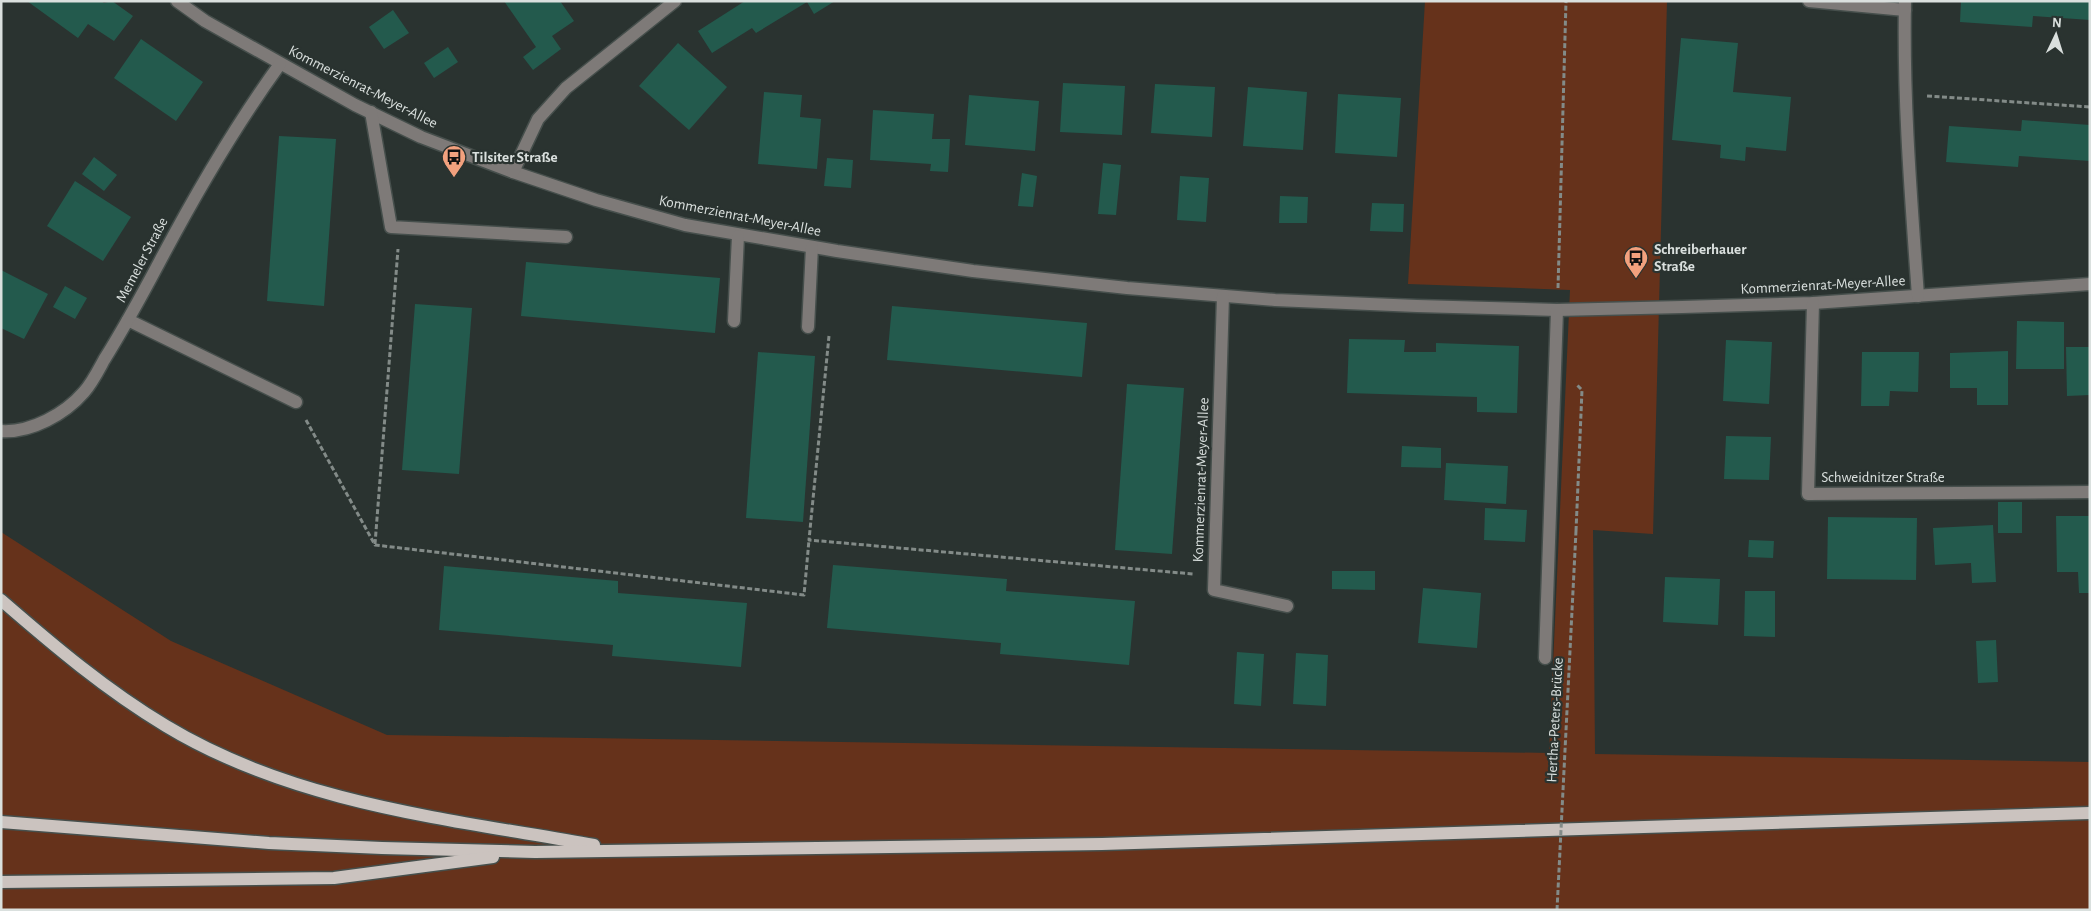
<svg xmlns="http://www.w3.org/2000/svg" width="2091" height="911" viewBox="0 0 2091 911" font-family="'Alegreya Sans',sans-serif">
  <rect width="100%" height="100%" fill="#2a3330"/>
  <path fill="#66321b" d="M 1425,1 L 1667,1 L 1653,534 L 1593,530 L 1595,754 L 2090,762 L 2090,910 L 1,910 L 1,532 L 171,641 L 387,735 L 1549,753 L 1570,290 L 1408,284 Z"/>
  <g fill="#235a4d">
    <path d="M 27,1 L 101,1 L 104,3 L 112,1 L 133,16 L 114,41 L 88,24 L 78,38 Z"/>
    <path d="M 504,1 L 560,1 L 574,21 L 552,36 L 561,49 L 533,70 L 523,57 L 536,47 Z"/>
    <path d="M 745,1 L 835,1 L 814,14 L 807,2 L 756,33 L 752,28 L 712,53 L 698,31 Z"/>
    <path d="M 1961,1 L 2090,1 L 2090,20 L 2033,16 L 2032,27 L 1960,22 Z"/>
    <path d="M 393,10 L 409,33 L 384,49 L 369,27 Z"/>
    <path d="M 1681,38 L 1738,43 L 1733,92 L 1791,97 L 1786,151 L 1746,147 L 1745,161 L 1720,158 L 1721,145 L 1672,140 Z"/>
    <path d="M 141,39 L 203,82 L 176,121 L 114,78 Z"/>
    <path d="M 678,43 L 727,87 L 689,130 L 639,86 Z"/>
    <path d="M 448,47 L 458,62 L 434,78 L 424,63 Z"/>
    <path d="M 1063,83 L 1125,86 L 1122,135 L 1060,132 Z"/>
    <path d="M 1155,84 L 1215,87 L 1212,137 L 1151,133 Z"/>
    <path d="M 1248,87 L 1307,92 L 1303,150 L 1243,146 Z"/>
    <path d="M 764,92 L 802,95 L 800,117 L 821,119 L 817,169 L 758,164 Z"/>
    <path d="M 1338,94 L 1401,98 L 1397,157 L 1335,153 Z"/>
    <path d="M 969,95 L 1039,101 L 1035,151 L 965,145 Z"/>
    <path d="M 873,110 L 934,114 L 932,139 L 950,139 L 948,172 L 930,171 L 931,164 L 870,160 Z"/>
    <path d="M 2022,120 L 2090,125 L 2090,161 L 2019,156 L 2018,167 L 1946,162 L 1949,126 L 2021,131 Z"/>
    <path d="M 279,136 L 336,139 L 324,306 L 267,301 Z"/>
    <path d="M 94,157 L 117,175 L 104,191 L 82,174 Z"/>
    <path d="M 827,158 L 853,160 L 851,188 L 824,186 Z"/>
    <path d="M 1103,163 L 1121,165 L 1116,215 L 1098,214 Z"/>
    <path d="M 1022,173 L 1037,176 L 1033,207 L 1018,206 Z"/>
    <path d="M 1180,176 L 1209,178 L 1206,222 L 1177,220 Z"/>
    <path d="M 75,181 L 131,217 L 103,261 L 47,226 Z"/>
    <path d="M 1280,196 L 1308,197 L 1307,223 L 1279,223 Z"/>
    <path d="M 1372,203 L 1404,204 L 1403,232 L 1370,231 Z"/>
    <path d="M 526,262 L 720,278 L 715,333 L 521,316 Z"/>
    <path d="M 1,270 L 48,294 L 24,339 L 1,328 Z"/>
    <path d="M 65,286 L 87,298 L 75,319 L 53,307 Z"/>
    <path d="M 415,304 L 472,308 L 459,474 L 402,470 Z"/>
    <path d="M 892,306 L 1087,323 L 1082,377 L 887,360 Z"/>
    <path d="M 2017,321 L 2064,322 L 2064,369 L 2016,369 Z"/>
    <path d="M 1349,339 L 1405,340 L 1404,352 L 1436,352 L 1436,343 L 1519,346 L 1517,413 L 1477,412 L 1477,397 L 1347,393 Z"/>
    <path d="M 1726,340 L 1772,342 L 1769,404 L 1723,401 Z"/>
    <path d="M 2066,347 L 2090,347 L 2090,395 L 2067,396 Z"/>
    <path d="M 2008,351 L 2008,405 L 1977,405 L 1977,388 L 1950,388 L 1950,353 Z"/>
    <path d="M 758,352 L 815,356 L 803,522 L 746,518 Z"/>
    <path d="M 1862,352 L 1919,352 L 1918,392 L 1890,391 L 1889,406 L 1861,406 Z"/>
    <path d="M 1127,384 L 1184,388 L 1172,554 L 1115,550 Z"/>
    <path d="M 1726,436 L 1771,437 L 1769,480 L 1724,479 Z"/>
    <path d="M 1402,446 L 1441,448 L 1441,468 L 1401,467 Z"/>
    <path d="M 1446,463 L 1508,466 L 1506,504 L 1444,500 Z"/>
    <rect x="1998" y="502" width="24" height="31"/>
    <path d="M 1485,508 L 1527,510 L 1525,542 L 1484,540 Z"/>
    <path d="M 2056,516 L 2090,516 L 2090,593 L 2079,593 L 2078,572 L 2057,572 Z"/>
    <path d="M 1828,517 L 1917,518 L 1916,580 L 1827,579 Z"/>
    <path d="M 1993,525 L 1996,582 L 1972,583 L 1971,563 L 1935,565 L 1933,528 Z"/>
    <path d="M 1749,540 L 1774,541 L 1773,558 L 1748,557 Z"/>
    <path d="M 833,565 L 1007,579 L 1006,591 L 1135,601 L 1129,665 L 1000,654 L 1001,643 L 827,628 Z"/>
    <path d="M 444,566 L 618,581 L 618,593 L 747,603 L 741,667 L 612,656 L 613,645 L 439,630 Z"/>
    <path d="M 1332,571 L 1375,571 L 1375,590 L 1332,589 Z"/>
    <path d="M 1665,577 L 1720,579 L 1718,625 L 1663,622 Z"/>
    <path d="M 1423,588 L 1481,593 L 1477,648 L 1418,643 Z"/>
    <path d="M 1745,591 L 1775,591 L 1775,637 L 1744,636 Z"/>
    <path d="M 1996,640 L 1998,682 L 1978,683 L 1976,641 Z"/>
    <path d="M 1237,652 L 1264,654 L 1261,706 L 1234,704 Z"/>
    <path d="M 1296,653 L 1328,655 L 1326,706 L 1293,704 Z"/>
  </g>
  <g fill="none" stroke-linecap="round" stroke-linejoin="round">
    <g stroke="#464f4c" stroke-width="15">
      <g id="minor">
        <path d="M 177,1 L 205,21 L 355,105 L 421,137 L 513,172 L 596,200 L 685,225 L 837,251 L 973,271 L 1127,288 L 1275,300 L 1417,306 L 1557,310 L 1682,307 L 1813,303 L 2090,284"/>
        <path d="M 1809,1 L 1905,10"/>
        <path d="M 1905,1 C 1903,100 1911,198 1918,296"/>
        <path d="M 371,112 L 391,227 L 566,237"/>
        <path d="M 513,172 L 538,119 L 566,88 L 675,1"/>
        <path d="M 1223,296 L 1214,590 L 1287,606"/>
        <path d="M 1813,303 L 1808,494 L 2090,492"/>
        <path d="M 128,320 L 296,402"/>
        <path d="M 734,321 L 738,236"/>
        <path d="M 808,327 L 812,247"/>
        <path d="M 1,431 C 31,433 65,414 84,392 C 92,383 98,371 104,360 C 124,328 142,295 160,261 C 196,193 235,126 280,64"/>
        <path d="M 1545,658 L 1557,310"/>
      </g>
    </g>
    <g stroke="#464f4c" stroke-width="15">
      <g id="major">
        <path d="M 1,600 C 54,646 106,690 166,726 C 295,804 449,819 594,845"/>
        <path d="M 1,822 L 269,843 L 382,848 L 535,852 L 1102,844 L 2090,813"/>
        <path d="M 1,882 L 334,878 L 493,857"/>
      </g>
    </g>
    <g stroke="#838b88" stroke-width="3" stroke-dasharray="5 2.5" stroke-linecap="butt">
      <path d="M 1927,96 L 2090,107"/>
      <path d="M 1558,288 L 1566,1"/>
      <path d="M 829,336 L 809,540 L 1193,574"/>
      <path d="M 306,420 L 375,545 L 804,595 L 809,540"/>
      <path d="M 1576,531 L 1582,390 L 1576,384"/>
      <path d="M 375,544 L 398,249"/>
    </g>
    <use href="#minor" stroke="#7e7a78" stroke-width="12"/>
    <use href="#major" stroke="#cbc3bf" stroke-width="12"/>
    <path stroke="#838b88" stroke-width="3" stroke-dasharray="5 2.5" stroke-linecap="butt" d="M 1557,910 L 1576,531"/>
  </g>
  <defs>
    <g id="bus-pin" transform="scale(1.25)"><path d="M0 17L-7.5 6A9.5 9.5 0 1 1 7.5 6Z" fill="#f2a17e" stroke="#2a3330"/><path d="M-5-6H5V4H4V6H2V4H-2V6H-4V4H-5ZM-3.5-4V0h7V-4ZM-3.5 1.2v1.5H-2V1.2ZM2 1.2v1.5H3.5V1.2Z" fill="#111"/></g>
  </defs>
  <g fill-rule="evenodd">
    <use href="#bus-pin" x="454" y="157"/>
    <use href="#bus-pin" x="1636" y="258"/>
  </g>
  <g text-anchor="middle" dominant-baseline="central" stroke-width="4.5" stroke-linejoin="round" paint-order="stroke">
    <g font-size="15" fill="#dae0de" stroke="#2a3330">
      <text transform="translate(363 87) rotate(27)">Kommerzienrat-Meyer-Allee</text>
      <text transform="translate(740 216) rotate(11)">Kommerzienrat-Meyer-Allee</text>
      <text transform="translate(142 260) rotate(-62)">Memeler Straße</text>
      <text transform="translate(1823 285) rotate(-3)">Kommerzienrat-Meyer-Allee</text>
      <text x="1883" y="477">Schweidnitzer Straße</text>
      <text transform="translate(1201 480) rotate(-88)">Kommerzienrat-Meyer-Allee</text>
      <text transform="translate(1555 720) rotate(-87)">Hertha-Peters-Brücke</text>
    </g>
    <g font-size="15" font-weight="bold" fill="#dae0de" stroke="#2a3330" text-anchor="start">
      <text x="472" y="157">Tilsiter Straße</text>
      <text x="1654" y="249">Schreiberhauer<tspan x="1654" dy="17">Straße</tspan></text>
    </g>
  </g>
  <rect width="2091" height="911" fill="none" stroke="#dae0de" stroke-width="5"/>
  <g transform="translate(2056 35) rotate(4)" stroke="#2a3330" stroke-width="4" paint-order="stroke">
  <path d="M0-4L9 19L0 12L-9 19Z" fill="#dae0de"/>
  <text y="-8" font-size="14" font-weight="bold" text-anchor="middle" fill="#dae0de">N</text>
  </g>
</svg>
